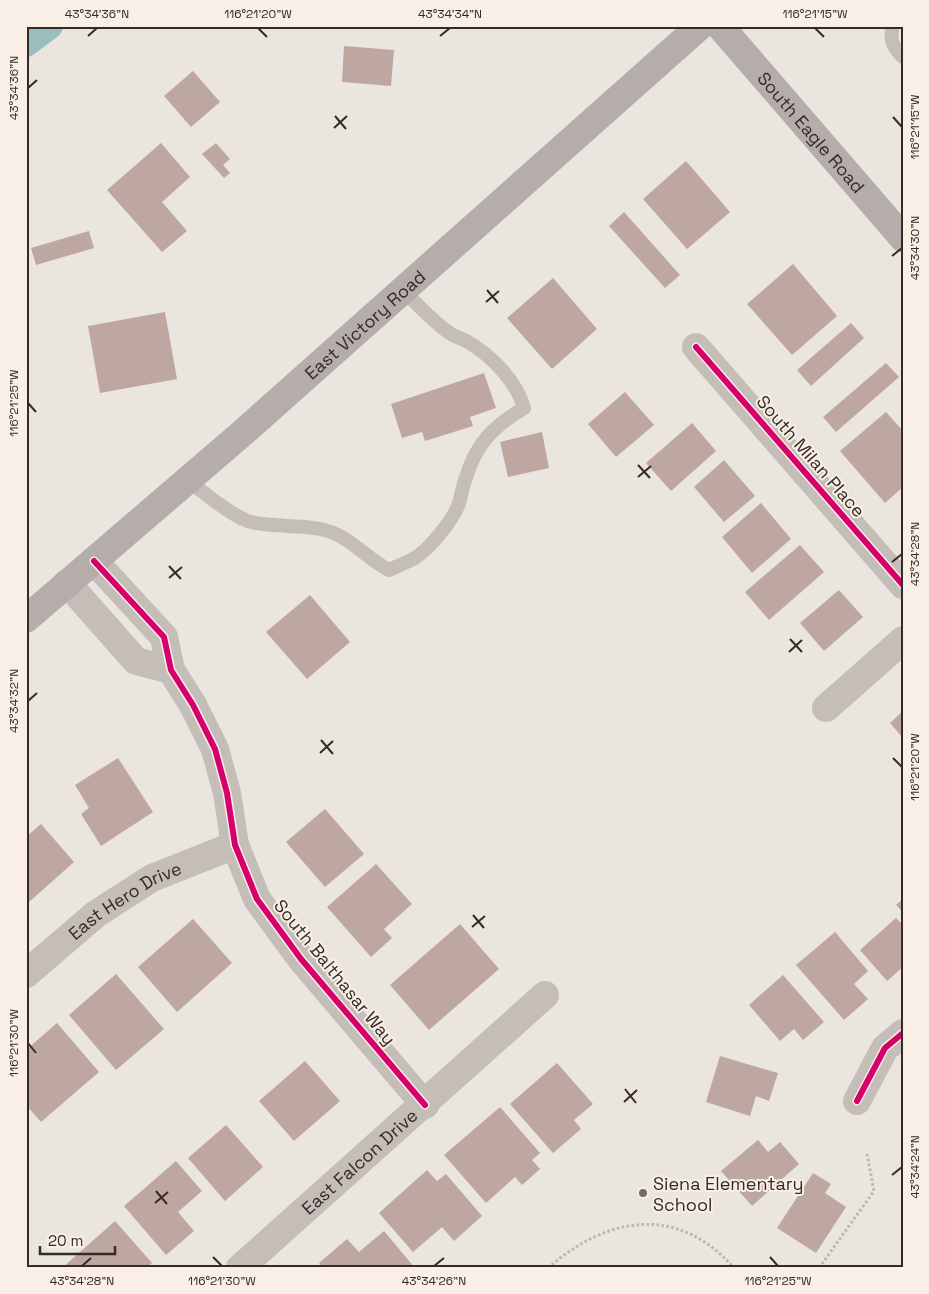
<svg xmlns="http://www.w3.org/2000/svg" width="929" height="1294" viewBox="0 0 929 1294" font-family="'Space Grotesk',sans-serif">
  <rect width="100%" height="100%" fill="#ebe5df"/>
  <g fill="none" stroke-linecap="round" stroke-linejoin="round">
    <path stroke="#9abebc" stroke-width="26" d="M 26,44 L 50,26"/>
  </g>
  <g fill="#bfa7a1">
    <path d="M 344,46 L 394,50 L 391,86 L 342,82 Z"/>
    <path d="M 193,71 L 220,102 L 191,127 L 164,96 Z"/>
    <path d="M 161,143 L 190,177 L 162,202 L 187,231 L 162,252 L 107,190 Z"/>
    <path d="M 216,143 L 230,159 L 223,165 L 230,173 L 224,178 L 202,154 Z"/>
    <path d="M 686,161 L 730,212 L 687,249 L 643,199 Z"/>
    <path d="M 624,212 L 680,275 L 665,288 L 609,226 Z"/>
    <path d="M 89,231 L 94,248 L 36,265 L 31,248 Z"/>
    <path d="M 793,264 L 837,316 L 792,355 L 747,304 Z"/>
    <path d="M 553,278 L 597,329 L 552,369 L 507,318 Z"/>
    <path d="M 165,312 L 177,379 L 100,393 L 88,326 Z"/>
    <path d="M 851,323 L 864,338 L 811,386 L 797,370 Z"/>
    <path d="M 886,363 L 899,377 L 836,432 L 823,417 Z"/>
    <path d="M 484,373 L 496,408 L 470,417 L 473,426 L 425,441 L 422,432 L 402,438 L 391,404 Z"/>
    <path d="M 625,392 L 654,425 L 616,457 L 588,424 Z"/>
    <path d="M 886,412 L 903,431 L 903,487 L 885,503 L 840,451 Z"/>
    <path d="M 692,423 L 716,451 L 671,491 L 646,463 Z"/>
    <path d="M 542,432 L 549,468 L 508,477 L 500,442 Z"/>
    <path d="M 724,460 L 755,496 L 724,522 L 694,487 Z"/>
    <path d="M 761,503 L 791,539 L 752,573 L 722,537 Z"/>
    <path d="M 800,545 L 824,572 L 769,620 L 745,592 Z"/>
    <path d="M 839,590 L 863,617 L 824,651 L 800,623 Z"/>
    <path d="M 310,595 L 350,642 L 307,679 L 266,632 Z"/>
    <path d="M 903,711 L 903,738 L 890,723 Z"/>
    <path d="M 118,758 L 153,812 L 101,846 L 81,814 L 89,808 L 75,785 Z"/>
    <path d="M 325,809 L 364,854 L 325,887 L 286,842 Z"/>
    <path d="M 41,824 L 74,862 L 28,903 L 26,837 Z"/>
    <path d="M 376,864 L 412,904 L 384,929 L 392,938 L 371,957 L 327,907 Z"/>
    <path d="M 903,899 L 903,912 L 896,905 Z"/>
    <path d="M 896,918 L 903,925 L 903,967 L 887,981 L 860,950 Z"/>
    <path d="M 193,919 L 232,963 L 177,1012 L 138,967 Z"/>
    <path d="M 460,924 L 499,969 L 429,1030 L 390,985 Z"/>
    <path d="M 835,932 L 868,971 L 854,984 L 868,999 L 844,1020 L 796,965 Z"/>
    <path d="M 116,974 L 164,1029 L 116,1070 L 69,1015 Z"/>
    <path d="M 783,975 L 824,1022 L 803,1040 L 794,1029 L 780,1041 L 749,1005 Z"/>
    <path d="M 57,1023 L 99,1072 L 41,1122 L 26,1105 L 26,1050 Z"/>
    <path d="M 720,1056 L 778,1073 L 769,1101 L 756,1096 L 750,1116 L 706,1102 Z"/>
    <path d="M 305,1061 L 340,1101 L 294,1141 L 259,1101 Z"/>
    <path d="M 557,1063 L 593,1104 L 574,1120 L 581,1129 L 553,1153 L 510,1104 Z"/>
    <path d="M 500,1107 L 540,1153 L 532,1160 L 540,1169 L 522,1185 L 515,1177 L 486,1203 L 444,1155 Z"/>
    <path d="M 226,1125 L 263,1167 L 225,1201 L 188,1158 Z"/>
    <path d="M 758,1140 L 768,1152 L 780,1142 L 799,1164 L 752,1206 L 721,1171 Z"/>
    <path d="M 176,1161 L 202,1191 L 178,1212 L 194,1231 L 166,1255 L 124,1206 Z"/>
    <path d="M 427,1170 L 437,1181 L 446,1174 L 482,1216 L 454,1241 L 442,1227 L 413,1252 L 379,1213 Z"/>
    <path d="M 813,1173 L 831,1184 L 825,1193 L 846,1207 L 816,1253 L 777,1228 Z"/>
    <path d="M 115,1221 L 152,1263 L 146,1268 L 62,1268 Z"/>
    <path d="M 384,1231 L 415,1268 L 323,1268 L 319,1263 L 347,1239 L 359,1252 Z"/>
  </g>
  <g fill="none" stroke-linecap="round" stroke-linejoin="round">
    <g stroke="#bdb5b1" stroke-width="3" stroke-dasharray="2.5 2.5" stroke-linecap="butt">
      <path d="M 548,1268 C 607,1216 678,1204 734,1268"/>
      <path d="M 819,1268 L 874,1191 L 867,1154"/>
    </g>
    <g stroke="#c4bdb8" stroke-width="14">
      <path d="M 893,26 C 889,40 893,47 903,57"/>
      <path d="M 187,480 C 202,491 234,518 251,522 C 280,529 311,522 338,535 C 356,544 371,561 389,570 C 397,566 406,563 413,559 C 428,551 452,521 458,506 C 461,498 462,489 465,480 C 476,444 492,427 524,408 C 517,382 492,356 468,342 C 463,339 456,337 451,334 C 433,322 418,305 403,290"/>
    </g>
    <g stroke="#c4bdb8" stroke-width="28">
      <path d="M 696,347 L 903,585"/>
      <path d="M 94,561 L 164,637 L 171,670 L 193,705 L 215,749 L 227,793 L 235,845 L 257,899 L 301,959 L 425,1105"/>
      <path d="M 67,583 L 136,661 L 171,670"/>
      <path d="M 826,708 L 903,640"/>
      <path id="s1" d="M 26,974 L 96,914 L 152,878 L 235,845"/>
      <path d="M 857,1101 L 885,1048 L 903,1033"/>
      <path id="s2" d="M 240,1268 L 545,995"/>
    </g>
    <g stroke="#b5ada9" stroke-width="28">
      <path id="s3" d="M 720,26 L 903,238"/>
      <path id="s4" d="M 26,619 L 239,436 L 700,26"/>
    </g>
    <g stroke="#f9efe6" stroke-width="9">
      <g id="cycleway">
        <path d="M 696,347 L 903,585"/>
        <path d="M 94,561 L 164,637 L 171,670 L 193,705 L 215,749 L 227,793 L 235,845 L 257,899 L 301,959 L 425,1105"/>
        <path d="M 857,1101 L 885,1048 L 903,1033"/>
      </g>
    </g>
    <use href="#cycleway" stroke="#d6006c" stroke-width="6"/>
  </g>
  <path fill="none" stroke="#352a27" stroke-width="2" d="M 258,28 L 267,37M 815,28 L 824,37M 88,36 L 97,28M 440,36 L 450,28M 28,88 L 37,80M 335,116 L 346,129M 893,117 L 902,127M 334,128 L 347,116M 892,256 L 902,248M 487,290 L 498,303M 486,302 L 499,291M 28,403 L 36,412M 638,465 L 650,478M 638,477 L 651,466M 892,562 L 902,554M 169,566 L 181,579M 169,578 L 182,567M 790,639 L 802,652M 789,652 L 802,640M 28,701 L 37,693M 321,740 L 333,754M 320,753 L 333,741M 893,758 L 902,767M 473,915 L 484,928M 472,927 L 485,916M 28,1043 L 36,1053M 625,1089 L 636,1103M 624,1102 L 637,1090M 892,1175 L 902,1167M 156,1191 L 167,1204M 155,1203 L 168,1192M 213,1257 L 222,1266M 770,1257 L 778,1266M 82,1266 L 91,1258M 434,1266 L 444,1258"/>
  <circle fill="#756b67" stroke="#f9efe6" stroke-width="2" cx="643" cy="1193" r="5"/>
  <g text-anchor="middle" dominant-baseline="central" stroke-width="4" stroke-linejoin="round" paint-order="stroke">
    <g font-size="18" fill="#352a27" stroke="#f9efe6">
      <text stroke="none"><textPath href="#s3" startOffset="140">South Eagle Road</textPath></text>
      <text stroke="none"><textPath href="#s4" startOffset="449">East Victory Road</textPath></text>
      <text transform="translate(811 456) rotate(49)">South Milan Place</text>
      <text stroke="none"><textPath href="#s1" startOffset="124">East Hero Drive</textPath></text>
      <text transform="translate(335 972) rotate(51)">South Balthasar Way</text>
      <text stroke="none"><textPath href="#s2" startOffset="160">East Falcon Drive</textPath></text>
    </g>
    <g font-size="18" fill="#352a27" stroke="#f9efe6" text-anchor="start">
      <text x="653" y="1183">Siena Elementary<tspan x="653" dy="21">School</tspan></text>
    </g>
  </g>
  <rect width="929" height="1294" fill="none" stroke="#f9efe6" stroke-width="55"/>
  <path d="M40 1246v8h75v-8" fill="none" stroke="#352a27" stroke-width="2.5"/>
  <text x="48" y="1246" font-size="15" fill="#352a27" stroke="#f9efe6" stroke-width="4" paint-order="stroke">20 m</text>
  <rect x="28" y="28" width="874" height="1238" fill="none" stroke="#352a27" stroke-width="2"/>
  <g font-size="12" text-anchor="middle" fill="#352a27">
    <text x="97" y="18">43°34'36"N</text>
    <text x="258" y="18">116°21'20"W</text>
    <text x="450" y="18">43°34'34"N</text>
    <text x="815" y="18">116°21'15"W</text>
    <text transform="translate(14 88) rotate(-90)" y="4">43°34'36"N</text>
    <text transform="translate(915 127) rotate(-90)" y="4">116°21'15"W</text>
    <text transform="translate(915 248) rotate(-90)" y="4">43°34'30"N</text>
    <text transform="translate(14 403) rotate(-90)" y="4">116°21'25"W</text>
    <text transform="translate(915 554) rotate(-90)" y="4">43°34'28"N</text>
    <text transform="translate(14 701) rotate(-90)" y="4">43°34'32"N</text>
    <text transform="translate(915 767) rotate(-90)" y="4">116°21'20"W</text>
    <text transform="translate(14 1043) rotate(-90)" y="4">116°21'30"W</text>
    <text transform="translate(915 1167) rotate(-90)" y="4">43°34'24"N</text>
    <text x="82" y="1285">43°34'28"N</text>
    <text x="222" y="1285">116°21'30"W</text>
    <text x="434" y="1285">43°34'26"N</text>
    <text x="778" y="1285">116°21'25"W</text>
  </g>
</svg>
